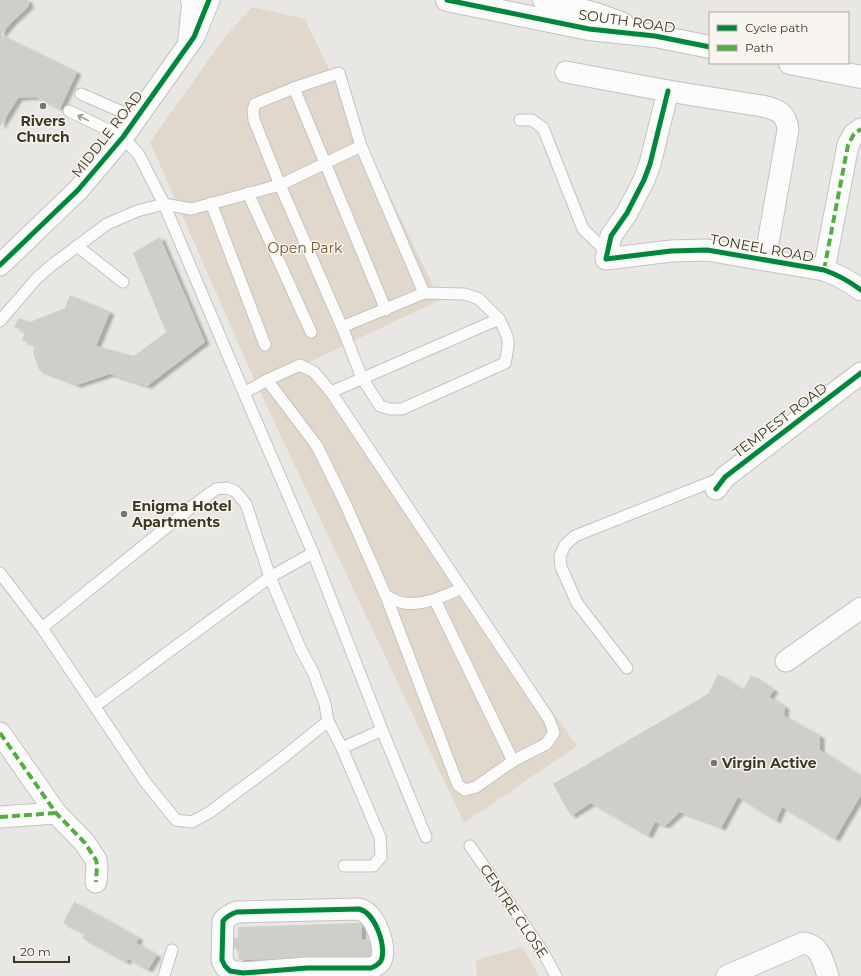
<svg xmlns="http://www.w3.org/2000/svg" width="861" height="976" viewBox="0 0 861 976" font-family="Montserrat,sans-serif">
  <defs>
    <filter id="shadow"><feDropShadow dx="4.5" dy="2.5" stdDeviation="1" flood-color="#0004"/></filter>
  </defs>
  <rect width="100%" height="100%" fill="#e8e7e3"/>
  <g fill="#e2d7cb">
    <path d="M 252,7 L 305,19 L 440,300 L 305,364 L 577,746 L 464,823 L 254,379 L 150,142 L 225,37 Z"/>
    <path d="M 523,947 L 539,976 L 477,976 L 476,960 Z"/>
  </g>
  <g fill="#cfceca" filter="url(#shadow)">
    <path d="M 0,0 L 28,0 L 29,6 L 11,23 L 1,35 L 77,72 L 60,109 L 36,97 L 18,98 L 0,127 Z"/>
    <path d="M 160,237 L 205,342 L 147,386 L 110,374 L 77,385 L 39,370 L 33,353 L 35,346 L 22,340 L 25,332 L 14,327 L 19,318 L 30,322 L 65,308 L 70,295 L 110,312 L 96,346 L 134,356 L 166,332 L 133,253 Z"/>
    <path d="M 718,674 L 743,690 L 751,675 L 774,690 L 769,697 L 785,707 L 784,716 L 820,736 L 820,750 L 860,776 L 861,779 L 861,795 L 835,839 L 782,807 L 776,821 L 738,797 L 721,828 L 713,824 L 680,812 L 665,826 L 655,822 L 648,836 L 591,803 L 571,816 L 553,784 L 708,694 Z"/>
    <path d="M 74,902 L 139,938 L 136,943 L 157,955 L 148,970 L 128,959 L 126,962 L 82,938 L 85,934 L 63,923 Z"/>
    <path d="M 362,923 L 362,940 L 373,939 L 374,956 L 239,960 L 238,948 L 233,948 L 233,938 L 238,938 L 238,927 Z"/>
  </g>
  <g fill="none" stroke-linecap="round" stroke-linejoin="round">
    <g stroke="#c4c3bf" stroke-width="13">
      <g id="lane">
        <path d="M 294,88 L 386,310"/>
        <path d="M 81,94 L 136,118"/>
        <path d="M 69,111 L 123,137 L 139,155 L 164,204 L 244,393 L 313,553 L 382,730 L 426,837"/>
        <path d="M 520,120 L 532,120 L 543,128 L 583,229 L 607,252"/>
        <path d="M 248,193 L 311,332"/>
        <path d="M 211,203 L 265,345"/>
        <path d="M 77,246 L 123,282"/>
        <path d="M 0,321 L 37,278 L 52,265 L 107,224 L 137,211 L 164,204 L 191,209 L 280,185 L 254,120 L 253,110 L 255,104 L 294,88 L 339,73 L 361,146"/>
        <path d="M 342,327 L 362,378 L 380,406 L 390,409 L 402,409 L 505,363 C 510,340 510,340 499,319"/>
        <path d="M 331,392 L 499,319 L 479,299 L 465,294 L 424,293 L 342,327 L 280,185 L 361,146 L 424,293"/>
        <path d="M 244,393 L 267,380 L 317,446 L 345,503 L 386,596 L 458,785 L 465,790 L 476,787 L 513,761 L 546,744 L 554,733 L 549,719 L 331,392 L 314,372 L 300,365 L 267,380"/>
        <path d="M 0,573 L 42,628 L 146,783 L 176,820 L 192,822 L 210,812 L 281,759 L 328,721 L 325,704 L 313,672 L 301,650 L 270,577 L 246,504 L 235,491 L 227,488 L 216,489 L 194,505 L 42,628"/>
        <path d="M 386,596 C 392,599 398,602 404,603 C 424,606 444,596 462,588"/>
        <path d="M 435,600 L 513,761"/>
        <path d="M 627,668 L 577,603 L 561,567 L 560,556 L 565,545 L 575,536 L 721,478"/>
        <path d="M 95,706 L 270,577 L 313,553"/>
        <path d="M 328,721 L 342,748 L 380,837 L 381,857 L 373,866 L 344,866"/>
        <path d="M 342,748 L 382,730"/>
        <path d="M 470,846 L 543,952 L 556,976"/>
        <path d="M 164,976 L 172,950"/>
      </g>
    </g>
    <g stroke="#c4c3bf" stroke-width="23">
      <g id="street">
        <path d="M 566,72 L 668,91 L 762,106 C 778,110 786,112 788,130 L 765,260"/>
        <path d="M 668,91 L 650,164 L 644,180 L 627,213 L 611,236 L 606,259 L 671,251 L 707,250 L 824,270 C 838,275 849,281 861,290"/>
        <path d="M 0,265 L 78,190 L 123,137 L 194,37 L 209,0"/>
        <path d="M 824,270 L 848,145 L 854,134 L 861,129"/>
        <path d="M 716,489 L 725,477 L 861,373"/>
        <path d="M 786,661 L 861,608"/>
        <path d="M 0,733 L 56,813 L 85,843 L 96,860 L 97,865 L 96,882"/>
        <path d="M 0,817 L 56,813"/>
        <path d="M 359,909 C 375,913 385,943 382,958 C 381,963 376,966 371,968 L 307,968 L 243,973 L 230,971 L 225,966 L 222,960 L 223,921 C 227,916 231,914 237,912 Z"/>
        <path d="M 727,976 L 803,943 C 821,945 823,962 828,976"/>
      </g>
    </g>
    <g stroke="#c4c3bd" stroke-width="24">
      <g id="secondary">
        <path d="M 447,0 L 589,29 L 655,36 L 710,47"/>
        <path d="M 544,0 L 596,14 L 623,24"/>
        <path d="M 189,43 L 193,5 L 192,0"/>
        <path d="M 790,63 L 861,77"/>
      </g>
    </g>
    <use href="#lane" stroke="#fcfbfb" stroke-width="11"/>
    <use href="#street" stroke="#fcfbfb" stroke-width="21"/>
    <use href="#secondary" stroke="#fcfbfb" stroke-width="22"/>
    <g stroke="#55ac43" stroke-width="4" stroke-dasharray="8 4" stroke-linecap="butt">
      <path d="M 824,270 L 848,145 L 854,134 L 861,129"/>
      <path d="M 0,733 L 56,813 L 85,843 L 96,860 L 97,865 L 96,882"/>
      <path d="M 0,817 L 56,813"/>
    </g>
    <g stroke="#f8f5f0" stroke-width="8">
      <g id="cycleway">
        <path d="M 447,0 L 589,29 L 655,36 L 710,47"/>
        <path d="M 668,91 L 650,164 L 644,180 L 627,213 L 611,236 L 606,259 L 671,251 L 707,250 L 824,270 C 838,275 849,281 861,290"/>
        <path d="M 0,265 L 78,190 L 123,137 L 194,37 L 209,0"/>
        <path d="M 716,489 L 725,477 L 861,373"/>
        <path d="M 359,909 C 375,913 385,943 382,958 C 381,963 376,966 371,968 L 307,968 L 243,973 L 230,971 L 225,966 L 222,960 L 223,921 C 227,916 231,914 237,912 Z"/>
      </g>
    </g>
    <use href="#cycleway" stroke="#00873e" stroke-width="5"/>
  </g>
  <defs><path id="oneway-shaft" d="M-6 0H5M1.5-3L5.5 0L1.5 3" fill="none" stroke-width="1.6" stroke-linecap="round" stroke-linejoin="round"/></defs>
  <use stroke="#9c9a8e" href="#oneway-shaft" transform="translate(83 118) rotate(-154)"/>
  <g fill="#787764" stroke="#f8f5f0" stroke-width="1.5">
    <circle cx="43" cy="106" r="4"/>
    <circle cx="124" cy="514" r="4"/>
    <circle cx="714" cy="763" r="4"/>
  </g>
  <g text-anchor="middle" dominant-baseline="central" stroke-width="3" stroke-linejoin="round" paint-order="stroke">
    <g font-size="14" fill="#3c3a20" stroke="#f8f5f0">
      <text transform="translate(627 21) rotate(8)">SOUTH ROAD</text>
      <text transform="translate(107 134) rotate(-52)">MIDDLE ROAD</text>
      <text transform="translate(762 248) rotate(10)">TONEEL ROAD</text>
      <text transform="translate(780 420) rotate(-37)">TEMPEST ROAD</text>
      <text transform="translate(514 911) rotate(56)">CENTRE CLOSE</text>
    </g>
    <g font-size="14" font-weight="bold" fill="#3c3a20" stroke="#f8f5f0" text-anchor="start">
      <text x="43" y="121" text-anchor="middle">Rivers<tspan x="43" dy="16">Church</tspan></text>
      <text x="132" y="506">Enigma Hotel<tspan x="132" dy="16">Apartments</tspan></text>
      <text x="722" y="763">Virgin Active</text>
    </g>
    <g font-size="14" fill="#73562a" stroke="#f8f5f0">
      <text x="305" y="248">Open Park</text>
    </g>
  </g>
  <rect x="709" y="12" width="140" height="52" fill="#f8f5f0" stroke="#adaa9d"/>
  <rect x="717" y="25" width="20" height="6" fill="#00873e" stroke="#adaa9d"/>
  <text x="745" y="32" font-size="12" fill="#3c3a20">Cycle path</text>
  <rect x="717" y="45" width="20" height="6" fill="#55ac43" stroke="#adaa9d"/>
  <text x="745" y="52" font-size="12" fill="#3c3a20">Path</text>
  <path d="M14 956v6h55v-6" fill="none" stroke="#3c3a20" stroke-width="2"/>
  <text x="20" y="956" font-size="12" fill="#3c3a20" stroke="#f8f5f0" stroke-width="3" paint-order="stroke">20 m</text>
</svg>
